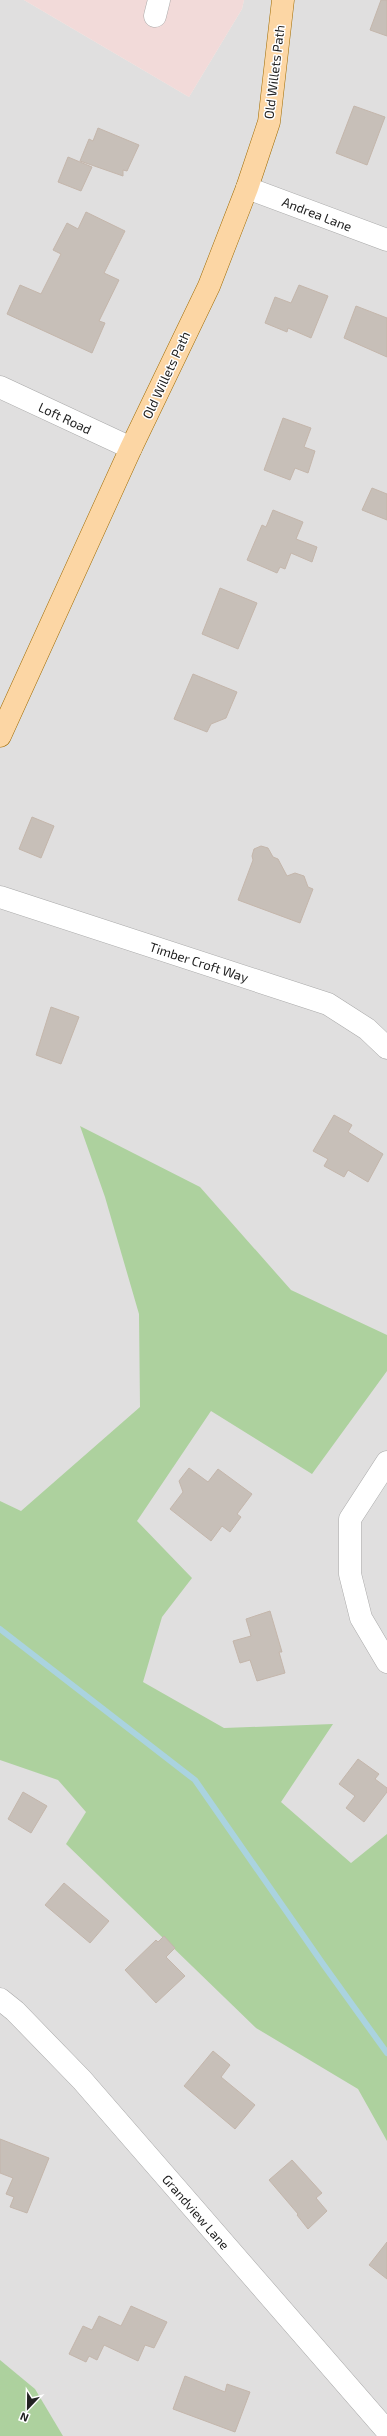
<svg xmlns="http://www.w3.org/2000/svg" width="387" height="2436" viewBox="0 0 387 2436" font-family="'Exo 2',sans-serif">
  <rect width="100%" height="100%" fill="#f2efe9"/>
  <path fill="#e0dfdf" d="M 0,0 L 24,0 L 189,97 L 242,9 L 244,0 L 387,0 L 387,2436 L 0,2436 Z"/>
  <path fill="#f2dad9" d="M 24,0 L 244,0 L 242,9 L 189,97 Z"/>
  <g fill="#add19e">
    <path d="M 80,1126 L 200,1187 L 291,1290 L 387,1335 L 387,1371 L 312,1474 L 211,1411 L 137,1521 L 192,1578 L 162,1617 L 143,1682 L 224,1728 L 333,1724 L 281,1802 L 351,1863 L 387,1834 L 387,2141 L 358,2089 L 256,2028 L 66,1844 L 86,1812 L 58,1780 L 0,1760 L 0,1501 L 21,1511 L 140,1407 L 139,1314 L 105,1197 Z"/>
    <path d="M 0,2360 L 35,2389 L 63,2436 L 0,2436 Z"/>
  </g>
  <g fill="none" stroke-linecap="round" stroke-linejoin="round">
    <path stroke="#aad3df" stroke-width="6" d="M 0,1629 L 195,1780 L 323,1964 L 387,2053"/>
  </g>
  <g fill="#c7bfb8" stroke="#c4b6ab">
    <path d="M 381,0 L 387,0 L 387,36 L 370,30 Z"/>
    <path d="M 354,106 L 385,117 L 367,165 L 336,153 Z"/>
    <path d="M 98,128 L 139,145 L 127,171 L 123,170 L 123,176 L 80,161 L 89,139 L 93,141 Z"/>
    <path d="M 68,157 L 92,167 L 81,191 L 58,182 Z"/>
    <path d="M 86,212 L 125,231 L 104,273 L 119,280 L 99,321 L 105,323 L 92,353 L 7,314 L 20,285 L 41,294 L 61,254 L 53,250 L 67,223 L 78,229 Z"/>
    <path d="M 299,285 L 328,296 L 311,338 L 288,328 L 287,332 L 265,323 L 275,297 L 291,303 Z"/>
    <path d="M 356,306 L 387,318 L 387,357 L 344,338 Z"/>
    <path d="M 283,418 L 311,428 L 304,447 L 315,451 L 308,473 L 295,468 L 290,480 L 264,470 Z"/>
    <path d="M 372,488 L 387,494 L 387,520 L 362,510 Z"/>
    <path d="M 273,510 L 303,522 L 296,539 L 317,547 L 312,562 L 291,553 L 285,569 L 280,567 L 277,573 L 247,560 L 262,525 L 266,527 Z"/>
    <path d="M 220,588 L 257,603 L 238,649 L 202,634 Z"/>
    <path d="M 193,674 L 237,692 L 226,718 L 211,724 L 207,732 L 174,719 Z"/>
    <path d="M 32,817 L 54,826 L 41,858 L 19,849 Z"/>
    <path d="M 261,846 L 268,848 L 273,857 L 278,859 L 287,876 L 295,873 L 304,876 L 308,887 L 313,889 L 300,923 L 238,900 L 253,860 L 252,856 L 254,849 Z"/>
    <path d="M 51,1007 L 79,1017 L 61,1064 L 36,1055 Z"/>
    <path d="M 334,1115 L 352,1125 L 348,1132 L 383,1154 L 368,1182 L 348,1170 L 344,1177 L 324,1166 L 328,1159 L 313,1151 Z"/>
    <path d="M 189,1468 L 208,1482 L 218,1469 L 252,1494 L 237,1514 L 241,1517 L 230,1532 L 222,1526 L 211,1541 L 170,1509 L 183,1492 L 179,1481 Z"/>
    <path d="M 270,1611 L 282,1652 L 279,1652 L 285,1673 L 257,1681 L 250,1660 L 240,1663 L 233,1641 L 251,1636 L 246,1619 Z"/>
    <path d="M 358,1759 L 379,1774 L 375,1779 L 387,1788 L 387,1792 L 364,1822 L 346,1808 L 355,1796 L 339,1784 Z"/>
    <path d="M 23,1792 L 47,1806 L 31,1833 L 8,1819 Z"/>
    <path d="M 64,1883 L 109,1921 L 90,1943 L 45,1905 Z"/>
    <path d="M 164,1936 L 175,1948 L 166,1957 L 185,1976 L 156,2003 L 125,1970 L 156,1940 L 158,1942 Z"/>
    <path d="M 213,2051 L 230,2065 L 221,2077 L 255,2105 L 235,2129 L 184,2086 Z"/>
    <path d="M 0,2139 L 49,2158 L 27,2213 L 10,2207 L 14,2197 L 6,2194 L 13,2178 L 0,2173 Z"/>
    <path d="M 292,2160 L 322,2193 L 316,2198 L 327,2211 L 308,2229 L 297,2215 L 298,2214 L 269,2180 Z"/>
    <path d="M 387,2242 L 387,2279 L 369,2265 Z"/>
    <path d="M 131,2306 L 167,2322 L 154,2348 L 145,2345 L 138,2361 L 104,2345 L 97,2360 L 89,2356 L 86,2362 L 69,2354 L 83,2326 L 92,2330 L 99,2316 L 121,2326 Z"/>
    <path d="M 185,2376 L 225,2392 L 227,2384 L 250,2392 L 235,2432 L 173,2409 Z"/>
  </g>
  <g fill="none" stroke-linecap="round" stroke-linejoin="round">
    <g stroke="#a9a9a9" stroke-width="23">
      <g id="minor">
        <path d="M 155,16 L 159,0"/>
        <path d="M 247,188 L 387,240"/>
        <path d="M 0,387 L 131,448"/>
        <path d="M 0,897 L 328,1004 L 367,1029 L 387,1048"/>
        <path d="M 387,1462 L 350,1519 L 350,1574 L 361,1618 L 387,1662"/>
        <path d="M 0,1999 L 15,2011 L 82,2080 L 387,2431"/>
      </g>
    </g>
    <g stroke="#a06b00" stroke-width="23">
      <path id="major" d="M 0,736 L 131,448 L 209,286 L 247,188 L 269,122 L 283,0"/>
    </g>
    <use href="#minor" stroke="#fff" stroke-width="22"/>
    <use href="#major" stroke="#fcd6a4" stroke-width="22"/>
  </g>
  <g text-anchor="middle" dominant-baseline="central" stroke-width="3" stroke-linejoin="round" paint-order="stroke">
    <g font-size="13" fill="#222" stroke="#fff">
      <text transform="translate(274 72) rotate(-83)">Old Willets Path</text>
      <text transform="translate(317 214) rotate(21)">Andrea Lane</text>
      <text transform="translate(166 375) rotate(-65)">Old Willets Path</text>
      <text transform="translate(65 418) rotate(25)">Loft Road</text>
      <text transform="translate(199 962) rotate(18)">Timber Croft Way</text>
      <text transform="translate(196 2212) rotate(49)">Grandview Lane</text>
    </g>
  </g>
  <g transform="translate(28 2408) rotate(202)" stroke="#ffffff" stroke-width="3" paint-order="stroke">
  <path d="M0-3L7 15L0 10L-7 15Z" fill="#222222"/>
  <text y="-6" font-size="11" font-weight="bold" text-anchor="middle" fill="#222222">N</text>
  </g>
</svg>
